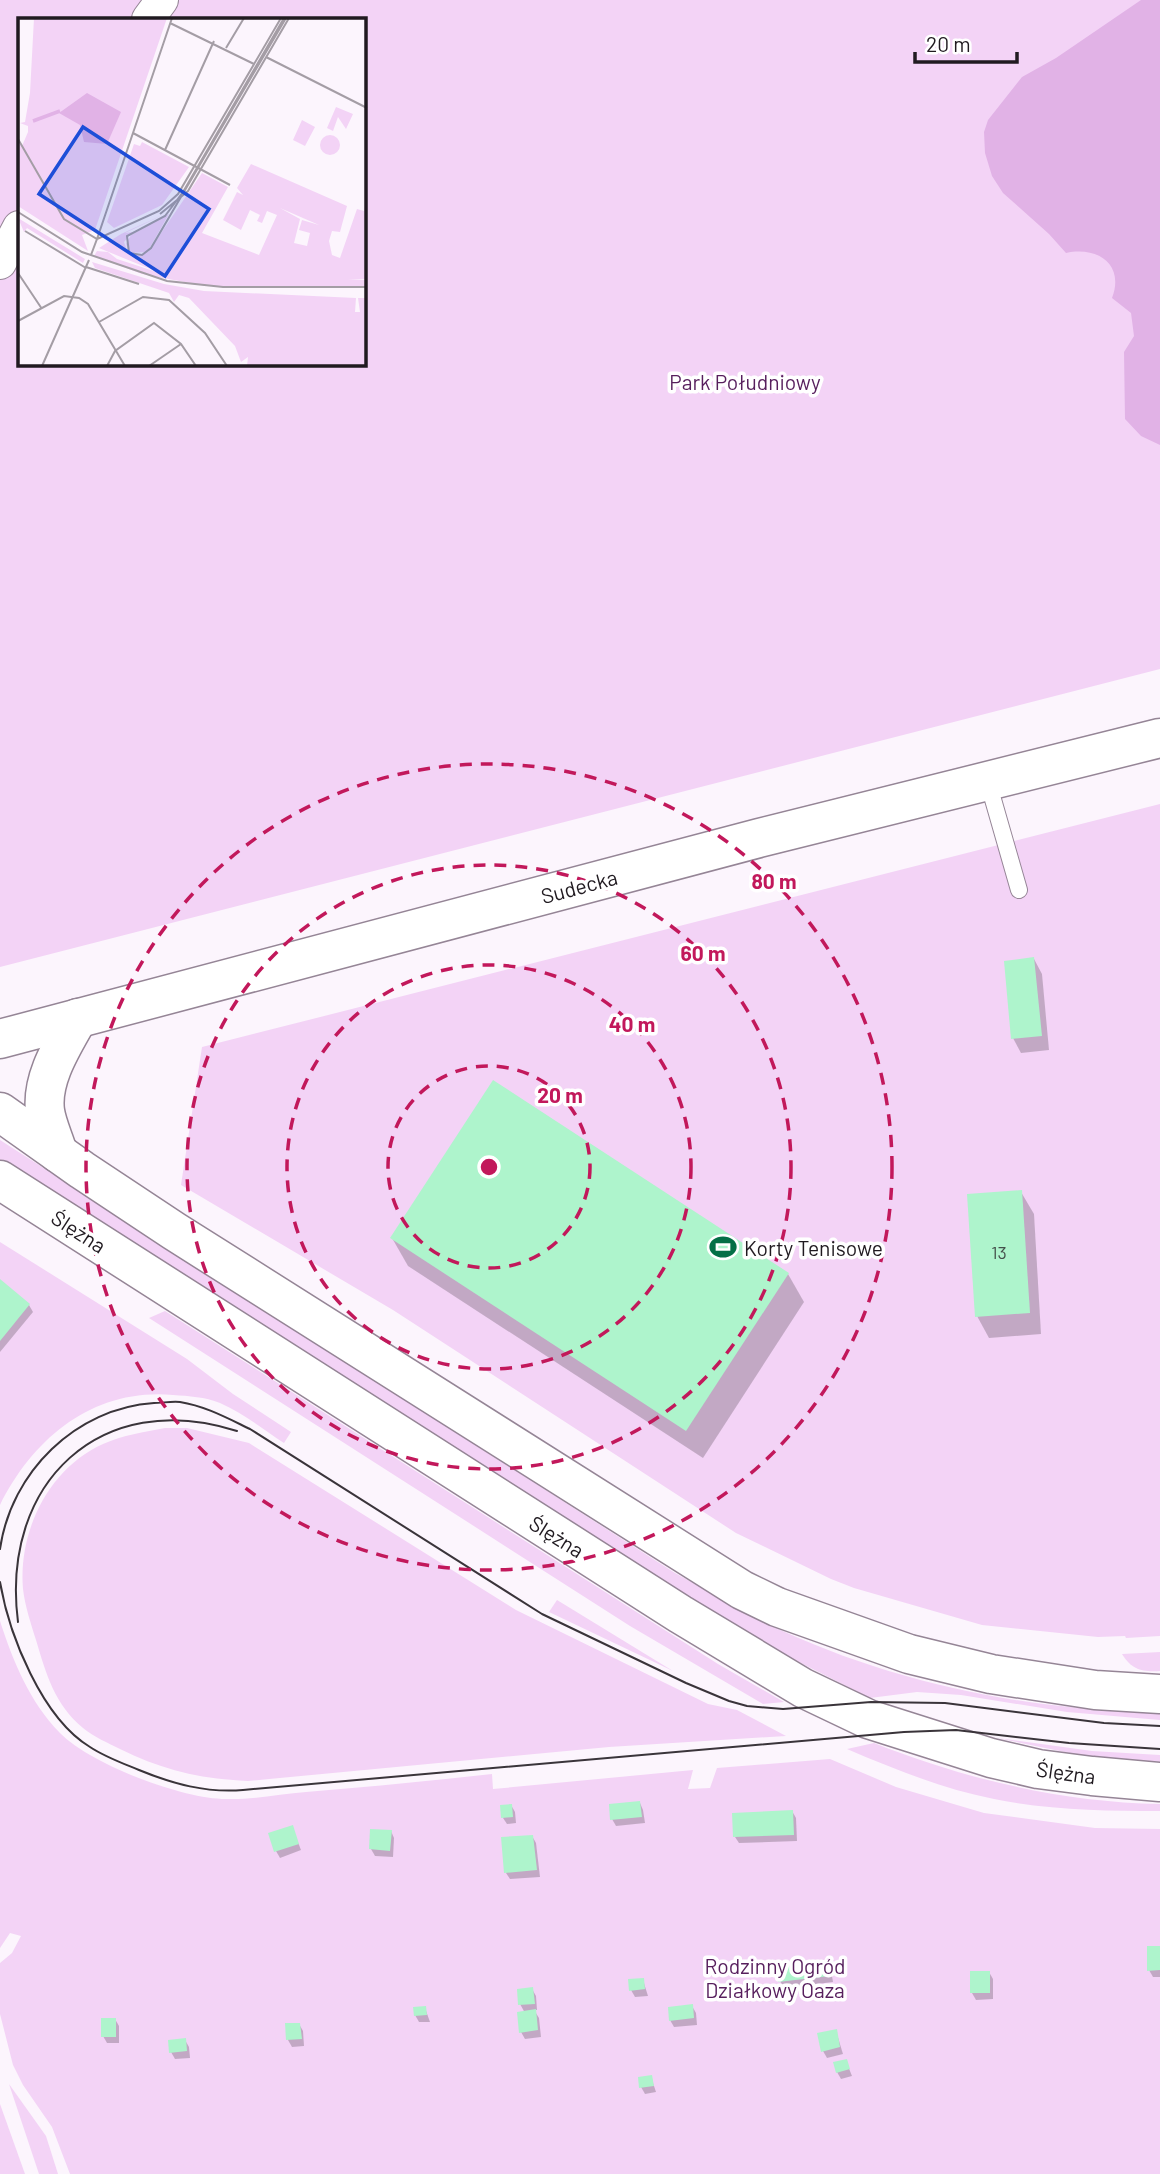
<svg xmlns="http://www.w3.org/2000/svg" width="1160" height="2174" viewBox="0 0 1160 2174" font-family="Barlow,sans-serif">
  <rect width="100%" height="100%" fill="#fcf5fd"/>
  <g fill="#f3d3f6" fill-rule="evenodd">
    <path d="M 0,0 L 1160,0 L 1160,669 L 0,967 ZM 19,19 L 364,19 L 364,364 L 19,364 Z"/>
    <path d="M 1160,804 L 1160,1636 L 1126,1638 L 1125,1636 L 1098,1637 L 982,1625 L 854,1588 L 831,1579 L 736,1533 L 393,1310 L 181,1185 L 202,1047 Z"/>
    <path d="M 0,1140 L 675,1573 C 706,1590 737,1608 768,1624 C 888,1682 1027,1711 1160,1712 L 1160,1720 L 1067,1712 L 961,1695 L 917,1692 L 870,1698 L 783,1654 L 703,1606 L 0,1161 Z"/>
    <path d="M 0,1242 L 187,1359 L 233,1394 L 291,1432 L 284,1443 C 264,1430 243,1413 220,1403 C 205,1397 189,1396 173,1395 C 94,1388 34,1437 0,1505 Z"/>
    <path d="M 165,1311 L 718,1664 L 784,1702 L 763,1704 L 630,1626 L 149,1318 Z"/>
    <path d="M 165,1428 L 187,1428 L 249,1443 L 516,1610 L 708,1704 L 737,1710 L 786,1736 L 609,1747 L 248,1781 C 201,1779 162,1770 120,1749 C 108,1743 94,1737 83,1728 C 55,1705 46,1674 36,1640 C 31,1624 25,1606 23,1589 C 18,1531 49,1468 103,1444 C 123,1435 144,1432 165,1428 Z"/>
    <path d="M 557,1600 L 673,1671 L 549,1612 Z"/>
    <path d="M 0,1621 C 13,1661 29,1701 60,1733 C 90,1764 182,1799 226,1799 C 252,1800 280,1794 306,1792 C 368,1787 430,1781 492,1774 L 493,1789 L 693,1770 L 688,1789 L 710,1788 L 717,1768 L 830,1759 L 896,1787 L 984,1813 L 1095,1828 L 1160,1829 L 1160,2174 L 70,2174 L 52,2127 L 23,2085 L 13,2065 L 0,2014 L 0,1963 L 12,1953 L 21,1936 L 10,1933 L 0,1948 Z"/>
    <path d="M 1160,1652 L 1160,1671 C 1142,1672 1132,1670 1122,1654 Z"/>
    <path d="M 997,1738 L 1092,1751 L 1160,1755 L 1160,1762 L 1089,1757 Z"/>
    <path d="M 874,1743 C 965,1779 1061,1802 1160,1804 L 1160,1811 C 1105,1811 1048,1810 994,1799 C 943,1789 894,1769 847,1749 Z"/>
    <path d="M 9,2084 L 46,2136 L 58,2174 L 39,2174 Z"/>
    <path d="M 0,2104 L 25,2174 L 0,2174 Z"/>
  </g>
  <path fill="#e1b2e6" d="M 1141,0 L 1160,0 L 1160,445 L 1141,436 L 1125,419 L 1124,352 L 1134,336 L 1131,313 L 1112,298 C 1125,264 1097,246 1066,253 L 1049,234 L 1003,193 L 992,176 L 985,153 L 984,132 L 988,120 L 1022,77 L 1056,58 Z"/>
  <g fill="#0003">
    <path d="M 1034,959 L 1042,974 L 1049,1050 L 1021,1053 L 1013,1038 Z"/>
    <path d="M 1021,1192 L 1034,1214 L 1041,1334 L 989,1338 L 977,1316 Z"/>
    <path d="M 392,1238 L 788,1274 L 804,1302 L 703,1458 L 408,1266 Z"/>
    <path d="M 0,1282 L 29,1305 L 33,1312 L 0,1352 Z"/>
    <path d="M 640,1803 L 643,1810 L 645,1823 L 616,1826 L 612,1819 Z"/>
    <path d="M 511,1805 L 515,1812 L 516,1823 L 507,1824 L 503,1818 Z"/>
    <path d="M 792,1811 L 796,1818 L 797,1841 L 739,1843 L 735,1837 Z"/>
    <path d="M 292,1827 L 301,1850 L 280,1858 L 276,1851 Z"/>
    <path d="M 391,1831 L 394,1838 L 393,1857 L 375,1856 L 371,1849 Z"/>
    <path d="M 532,1836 L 536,1843 L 540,1877 L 510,1879 L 506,1873 Z"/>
    <path d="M 1160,1948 L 1160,1977 L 1153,1977 L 1149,1970 Z"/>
    <path d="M 827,1964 L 831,1970 L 833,1982 L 784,1988 L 780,1981 Z"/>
    <path d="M 989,1972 L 993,1979 L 993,1999 L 976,2000 L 972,1993 Z"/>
    <path d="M 643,1980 L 648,1996 L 635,1997 L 631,1990 Z"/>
    <path d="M 532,1989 L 536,1996 L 537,2010 L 534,2010 L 539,2018 L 541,2037 L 525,2039 L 521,2032 L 525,2013 L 520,2004 Z"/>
    <path d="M 692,2006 L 696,2013 L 697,2025 L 674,2027 L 670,2020 Z"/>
    <path d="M 425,2008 L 430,2022 L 419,2022 L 415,2015 Z"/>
    <path d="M 115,2019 L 119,2026 L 119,2043 L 107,2043 L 103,2036 Z"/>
    <path d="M 299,2024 L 303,2031 L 304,2046 L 292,2047 L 288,2040 L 287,2025 Z"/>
    <path d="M 836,2031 L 843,2054 L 827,2058 L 823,2051 Z"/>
    <path d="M 185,2040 L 189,2047 L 190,2058 L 175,2059 L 171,2052 Z"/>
    <path d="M 846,2061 L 852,2076 L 841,2079 L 837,2072 Z"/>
    <path d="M 651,2077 L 656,2092 L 645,2094 L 641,2087 Z"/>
  </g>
  <g fill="#aef4cc">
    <path d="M 1034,957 L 1042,1036 L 1011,1039 L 1004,961 Z"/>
    <path d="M 493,1080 L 789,1273 L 686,1431 L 390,1238 Z"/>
    <path d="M 1022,1190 L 1030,1313 L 975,1317 L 967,1194 Z"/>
    <path d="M 0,1279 L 30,1304 L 0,1341 Z"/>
    <path d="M 640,1801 L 642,1817 L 610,1820 L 609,1804 Z"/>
    <path d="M 512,1804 L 513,1817 L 501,1818 L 500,1805 Z"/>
    <path d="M 793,1810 L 794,1835 L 733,1837 L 732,1813 Z"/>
    <path d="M 293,1825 L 299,1844 L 274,1852 L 268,1833 Z"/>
    <path d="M 370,1829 L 392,1830 L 390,1851 L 369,1849 Z"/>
    <path d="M 533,1835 L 537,1870 L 504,1873 L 501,1837 Z"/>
    <path d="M 1147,1946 L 1160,1946 L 1160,1970 L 1147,1971 Z"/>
    <path d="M 828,1962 L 830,1976 L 778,1982 L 777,1967 Z"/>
    <rect x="970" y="1971" width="20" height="22"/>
    <path d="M 644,1978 L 645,1989 L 629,1991 L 628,1979 Z"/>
    <path d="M 533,1987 L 535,2004 L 518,2005 L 517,1989 Z"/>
    <path d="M 693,2004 L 694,2018 L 669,2021 L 668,2007 Z"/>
    <path d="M 426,2006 L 427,2015 L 414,2016 L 413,2007 Z"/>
    <path d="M 536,2009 L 538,2030 L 519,2033 L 517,2012 Z"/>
    <rect x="101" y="2018" width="15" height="19"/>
    <path d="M 285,2023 L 300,2023 L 302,2039 L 286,2040 Z"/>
    <path d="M 837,2029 L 840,2047 L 821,2052 L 817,2033 Z"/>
    <path d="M 186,2038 L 187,2051 L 169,2053 L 168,2040 Z"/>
    <path d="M 847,2059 L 850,2069 L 836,2073 L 833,2062 Z"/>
    <path d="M 652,2075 L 654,2086 L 639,2088 L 638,2077 Z"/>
  </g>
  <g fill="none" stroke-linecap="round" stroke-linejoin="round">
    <g stroke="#958596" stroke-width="18">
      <path id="lane" d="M 988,782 L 1019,890"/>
    </g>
    <g stroke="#958596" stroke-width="34">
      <g id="street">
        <path d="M 148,19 L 162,0"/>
        <path d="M 0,263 L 19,227"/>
      </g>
    </g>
    <g stroke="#958596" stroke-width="41">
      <g id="secondary">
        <path d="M 0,1039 L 759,838 L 1160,738"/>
        <path d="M 0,1112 L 82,1170 L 174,1231 L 742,1590 L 777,1607 L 909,1654 L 991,1674 L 1095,1690 L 1160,1694"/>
        <path d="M 58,1153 C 54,1139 47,1125 45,1111 C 41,1078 63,1045 78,1018"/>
        <path d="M 0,1180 L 680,1614 L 803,1688 L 868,1719 L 991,1758 L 1038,1769 L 1092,1776 L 1160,1782"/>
      </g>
    </g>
    <use href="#lane" stroke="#fff" stroke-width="16"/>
    <use href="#street" stroke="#fff" stroke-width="32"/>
    <use href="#secondary" stroke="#fff" stroke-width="38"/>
    <g stroke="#3a343a" stroke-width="2">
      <path d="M 0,1549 C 11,1472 76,1408 154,1403 C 162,1403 172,1401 180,1402 C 205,1406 227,1418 250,1429 L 542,1614 L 686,1683 L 729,1701 L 747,1706 L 783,1709 L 871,1702 L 945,1703 L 1104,1723 L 1160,1726"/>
      <path d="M 0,1582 C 9,1635 42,1718 90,1747 C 105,1757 122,1763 139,1770 C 173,1784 206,1793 243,1790 L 904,1732 L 956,1730 L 1069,1743 L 1160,1749"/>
      <path d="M 18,1622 C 0,1483 101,1387 237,1431"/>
    </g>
  </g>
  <g fill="none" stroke="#c2185b" stroke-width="3.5" stroke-dasharray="12 9">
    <circle cx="489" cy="1167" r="101"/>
    <circle cx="489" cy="1167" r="202"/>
    <circle cx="489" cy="1167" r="302"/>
    <circle cx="489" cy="1167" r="403"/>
  </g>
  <defs>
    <g id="stadium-bare" transform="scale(2.1)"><path d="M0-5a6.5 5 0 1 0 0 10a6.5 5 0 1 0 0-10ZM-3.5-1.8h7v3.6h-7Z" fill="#046f46" stroke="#fff" stroke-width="2.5" paint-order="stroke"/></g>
  </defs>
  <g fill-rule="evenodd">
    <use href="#stadium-bare" x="723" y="1247"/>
  </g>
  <g text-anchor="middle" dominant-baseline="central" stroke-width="7" stroke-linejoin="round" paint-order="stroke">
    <g font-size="18" fill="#44504b">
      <text x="999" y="1252">13</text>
    </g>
    <g font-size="21" fill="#571f5d" stroke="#fff">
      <text x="745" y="381">Park Południowy</text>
      <text x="775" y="1965">Rodzinny Ogród<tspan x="775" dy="24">Działkowy Oaza</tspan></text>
    </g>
    <g font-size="21" fill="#201a20" stroke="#fff">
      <text transform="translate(579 886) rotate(-15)">Sudecka</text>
      <text transform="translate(79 1231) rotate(33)">Ślężna</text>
      <text transform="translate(557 1536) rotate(32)">Ślężna</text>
      <text transform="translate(1066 1772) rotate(8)">Ślężna</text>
    </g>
    <g font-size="21" fill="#201a20" stroke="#fff" text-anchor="start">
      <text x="744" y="1247">Korty Tenisowe</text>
    </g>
  </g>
  <g transform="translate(18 18)">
    <rect width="348" height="348" fill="#fcf5fd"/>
    <path d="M 16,0 L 149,0 L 77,212 L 64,217 L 70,233 L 0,188 L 0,124 L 4,128 L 10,114 L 10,108 L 2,105 L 7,104 L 12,75 ZM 318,89 L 335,96 L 328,111 L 320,99 L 315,113 L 309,110 ZM 284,102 L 297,109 L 287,128 L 275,122 ZM302 127a10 10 0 1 1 20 0a10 10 0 1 1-20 0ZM 124,124 L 171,149 L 144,187 L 96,210 L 89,204 L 116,126 L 122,128 ZM 233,146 L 329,188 L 322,214 L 314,213 L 311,223 L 314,237 L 322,240 L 339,191 L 346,193 L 348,186 L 348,261 L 330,262 L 348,262 L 348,268 L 188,268 L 124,256 L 76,238 L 79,233 L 90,234 L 99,241 L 142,255 L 81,230 L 103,216 L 149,195 L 107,215 L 115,214 L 106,224 L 110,235 L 130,234 L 184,155 L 210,169 L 184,215 L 241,237 L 259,197 L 249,193 L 244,205 L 239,203 L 242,197 L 232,192 L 223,212 L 205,202 L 219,174 L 225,177 L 219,170 ZM 262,190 L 301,207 L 284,202 L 281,212 L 292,215 L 289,228 L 276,225 L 282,201 ZM 151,196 L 130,233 L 122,237 L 111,233 L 108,226 L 113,217 ZM 0,200 L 67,241 L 65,245 L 9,210 L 6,214 ZM 74,244 L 146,266 L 186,273 L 338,280 L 337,294 L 342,294 L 340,280 L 348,280 L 348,348 L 229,348 L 230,339 L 223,344 L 217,328 L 171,280 L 161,277 L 156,284 L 151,275 L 77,250 Z" fill="#f3d3f6" fill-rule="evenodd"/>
    <path d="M 69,75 L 103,94 L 89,126 L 66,124 L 62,107 L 41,95 Z" fill="#e1b2e6"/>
    <path fill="none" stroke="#e1b2e6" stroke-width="3.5" d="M 15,103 L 42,93"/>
    <path fill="none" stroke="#a49da5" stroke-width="2" d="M 266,0 L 165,174 L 147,198 L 109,218 L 111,235 L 124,237 L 133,230 L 268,0M 152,5 L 236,46M 208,30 L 226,0M 248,39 L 349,90M 115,115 L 212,167M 0,121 L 46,201 L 79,221 L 154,0M 147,132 L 196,23M 0,194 L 64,234 L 149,263 L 205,269 L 349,269M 142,196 L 170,173 L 271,0M 7,213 L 68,250M 73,237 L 79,221 L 141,193 L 160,176 L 263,0M 68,249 L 121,266M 0,255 L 24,291M 0,303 L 46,278 L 61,280 L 70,286 L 107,348M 81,304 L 125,279 L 151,282 L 187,315 L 209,348M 24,348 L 71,242M 89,348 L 97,333 L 136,305 L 163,326 L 178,348M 131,348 L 163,326"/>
    <path fill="#1d4ed8" fill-opacity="0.15" stroke="#1d4ed8" stroke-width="3.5" d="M 65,109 L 191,191 L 147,258 L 21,176 Z"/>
    <rect width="348" height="348" fill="none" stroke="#201a20" stroke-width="3.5"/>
  </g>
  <circle cx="489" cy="1167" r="10" fill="#c2185b" stroke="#fff" stroke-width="3.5"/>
  <g font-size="21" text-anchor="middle" font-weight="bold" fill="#c2185b" stroke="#fff" stroke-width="7" stroke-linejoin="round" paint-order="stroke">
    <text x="774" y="889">80 m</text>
    <text x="703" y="961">60 m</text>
    <text x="632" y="1032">40 m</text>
    <text x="560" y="1103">20 m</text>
  </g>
  <path d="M915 52v10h102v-10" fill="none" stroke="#201a20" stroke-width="3.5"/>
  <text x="926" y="52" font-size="21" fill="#201a20" stroke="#ffffff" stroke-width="5" paint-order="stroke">20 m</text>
</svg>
